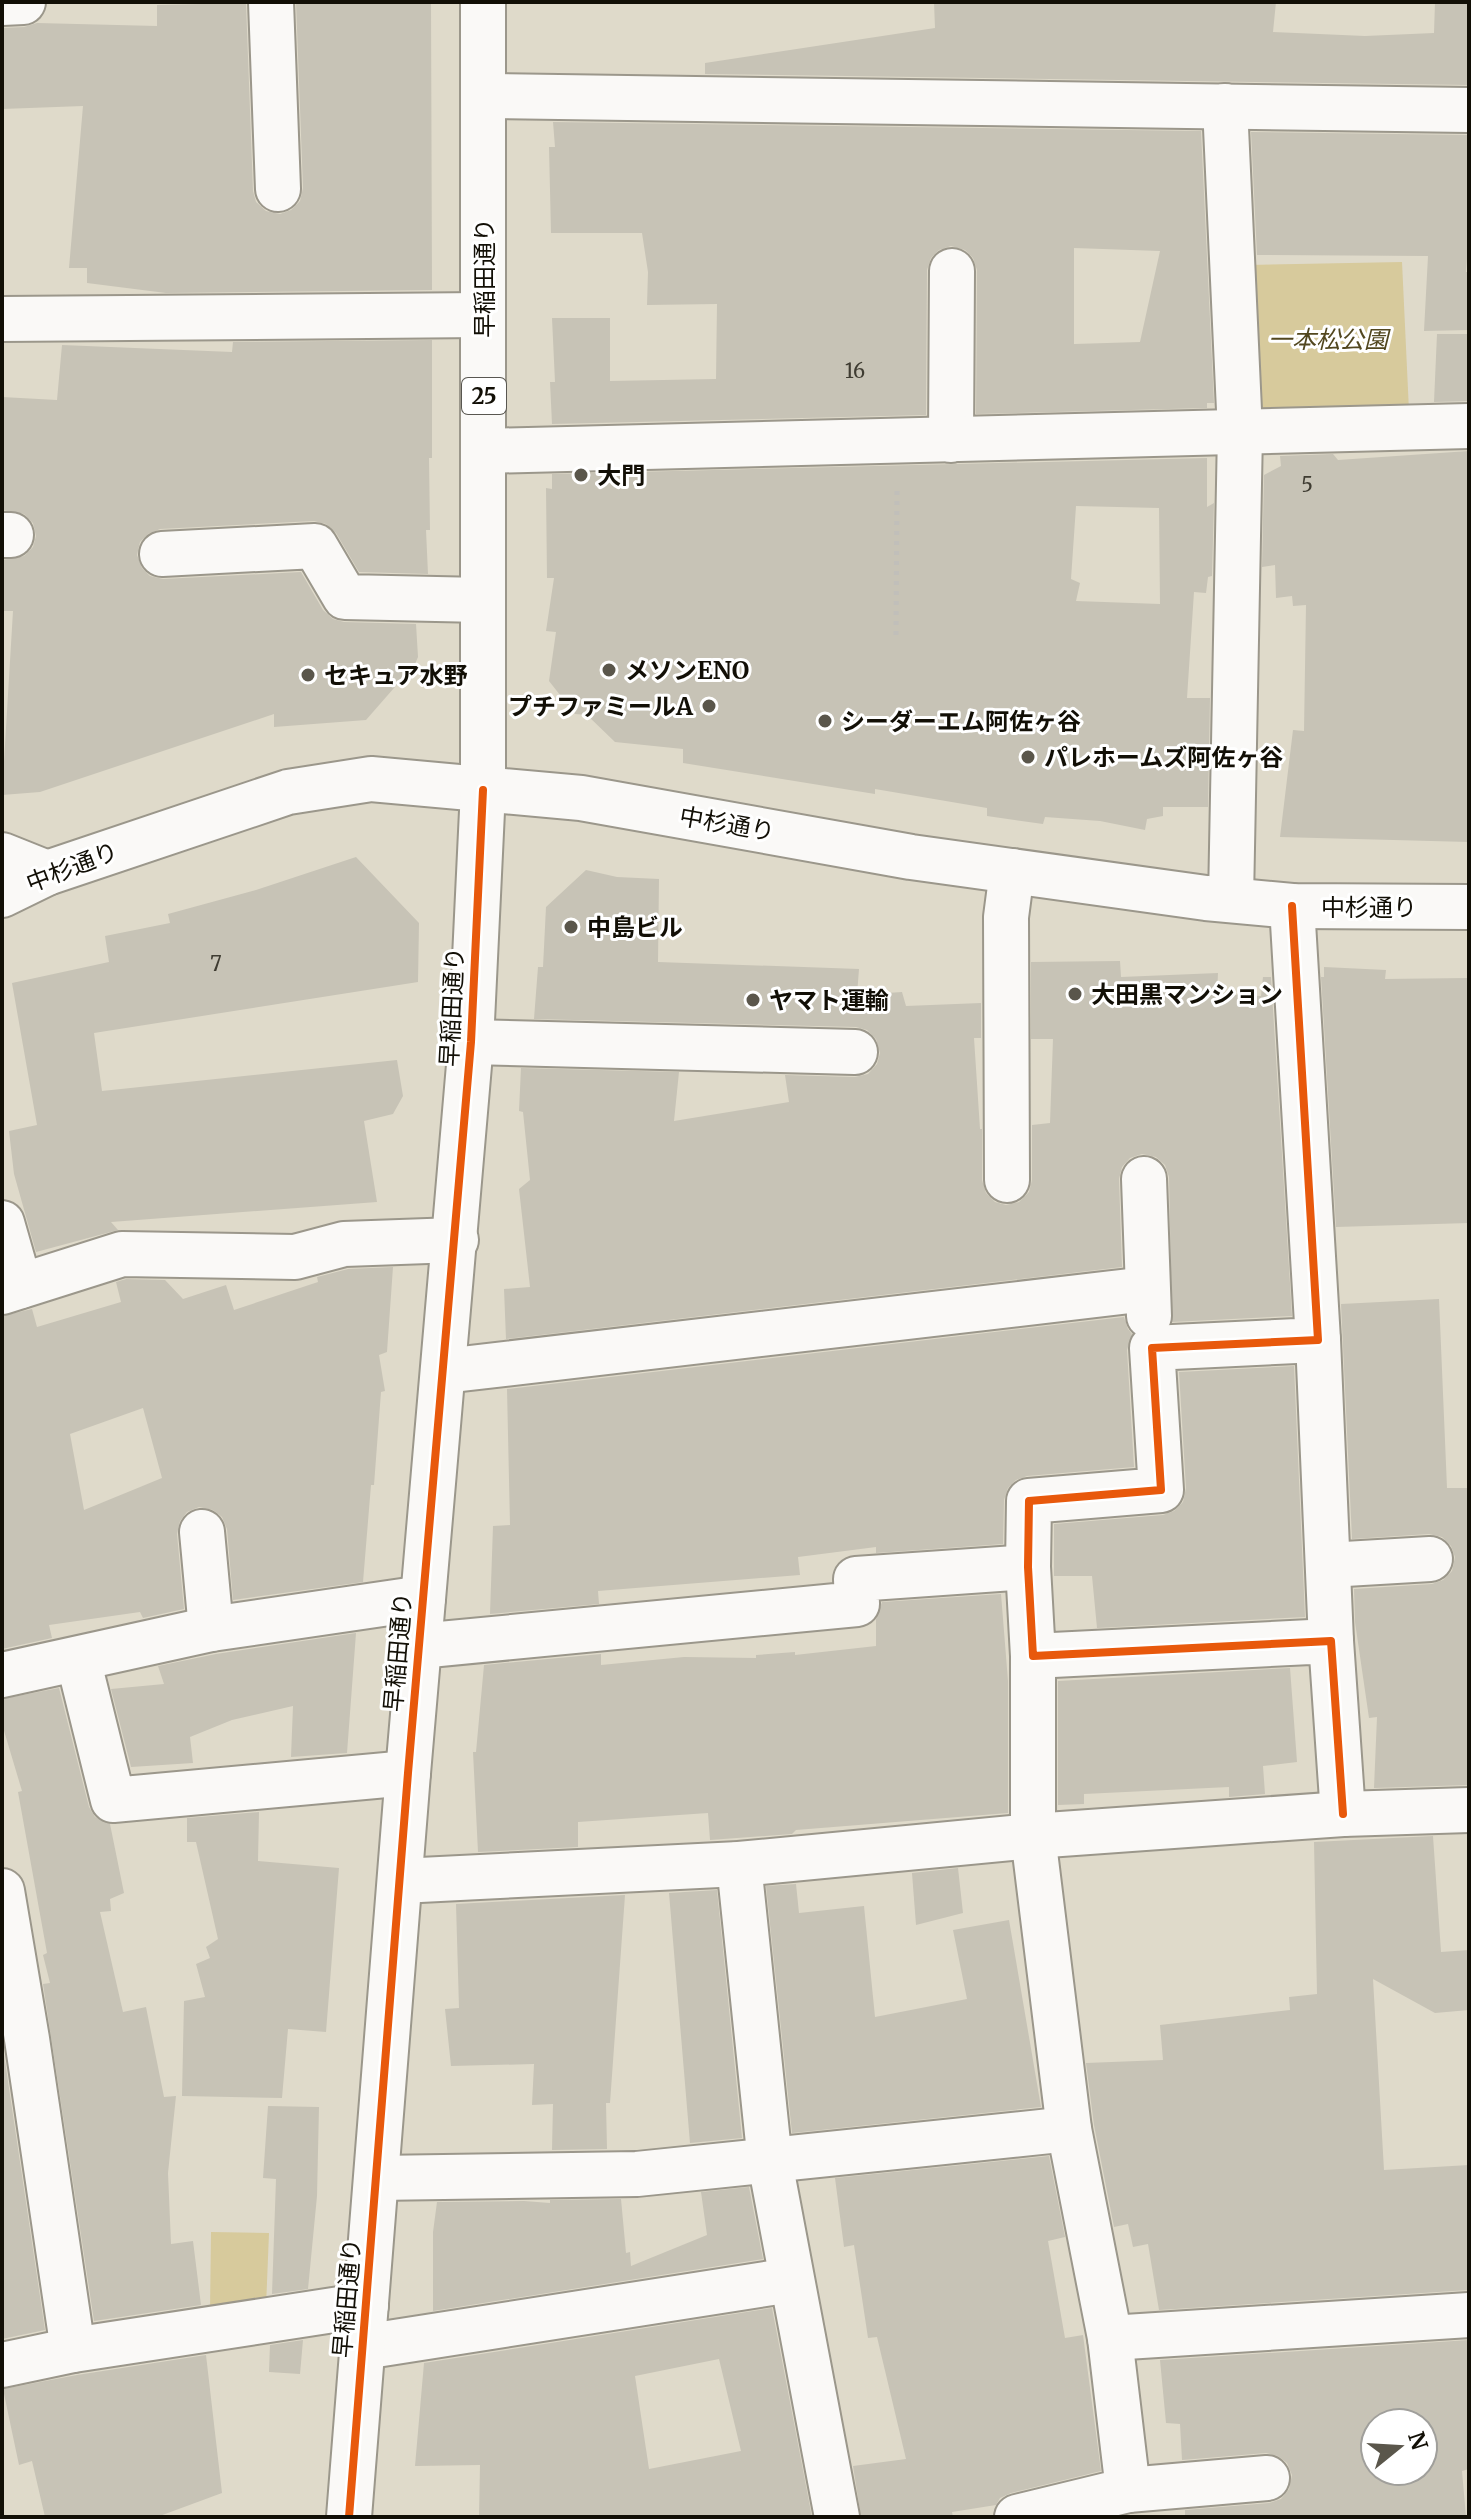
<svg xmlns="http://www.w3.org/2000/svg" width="1471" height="2519" viewBox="0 0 1471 2519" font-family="Merriweather,'Noto Sans JP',serif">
  <rect width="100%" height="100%" fill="#dfdaca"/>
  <g fill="#d7ca9c">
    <path d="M 1402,262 L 1409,411 L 1261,415 L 1248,265 Z"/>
    <path d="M 211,2232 L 269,2233 L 266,2307 L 210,2313 Z"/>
  </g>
  <g fill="#c7c3b6" fill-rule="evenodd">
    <path d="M 296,2 L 431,2 L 432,290 L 166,293 L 87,283 L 87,268 L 69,268 L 83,106 L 2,109 L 2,28 L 24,27 L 37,23 L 157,26 L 157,5 L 246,3 L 253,191 L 256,202 L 266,211 L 280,214 L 291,210 L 300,201 L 303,188 Z"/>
    <path d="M 934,2 L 1276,2 L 1273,32 L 1365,36 L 1434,33 L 1435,2 L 1469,2 L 1469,85 L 705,74 L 705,63 L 935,28 Z"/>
    <path d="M 553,122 L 1201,131 L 1214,403 L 1207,403 L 1207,408 L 976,414 L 977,270 L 973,258 L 965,250 L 951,246 L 939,250 L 931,258 L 927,270 L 926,415 L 552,424 L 550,382 L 555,382 L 552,318 L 610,318 L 610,381 L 716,379 L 717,304 L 647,305 L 648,272 L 642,233 L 551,233 L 549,147 L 555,147 ZM 1074,248 L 1160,251 L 1140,342 L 1074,344 Z"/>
    <path d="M 1251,132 L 1468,135 L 1469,232 L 1466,272 L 1469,272 L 1469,330 L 1424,331 L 1428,256 L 1257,255 Z"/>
    <path d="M 1437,334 L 1469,334 L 1469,401 L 1434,402 Z"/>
    <path d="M 432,340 L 432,458 L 429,458 L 430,530 L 426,530 L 428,574 L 359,572 L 336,533 L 326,524 L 314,521 L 160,529 L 148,534 L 140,542 L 137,555 L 142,568 L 150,576 L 163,579 L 301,572 L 323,610 L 333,619 L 344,622 L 416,624 L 418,657 L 415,664 L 366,720 L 274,727 L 274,714 L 40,792 L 2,795 L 13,611 L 2,611 L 2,560 L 24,556 L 33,547 L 36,536 L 33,523 L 24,514 L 2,510 L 2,397 L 57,400 L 62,345 L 232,352 L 233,342 Z"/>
    <path d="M 1469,451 L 1469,842 L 1280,837 L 1293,730 L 1304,731 L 1306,605 L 1293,606 L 1292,596 L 1276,598 L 1275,565 L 1262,567 L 1264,475 L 1281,466 L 1280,456 L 1333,454 L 1338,460 Z"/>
    <path d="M 1207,458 L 1207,507 L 1214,503 L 1212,576 L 1208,577 L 1206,593 L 1194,592 L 1187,698 L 1210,698 L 1208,807 L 1163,807 L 1163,816 L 1147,819 L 1145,830 L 1100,821 L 1045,817 L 1043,824 L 987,816 L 987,808 L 875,789 L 875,794 L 683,763 L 683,749 L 615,742 L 587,715 L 575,714 L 549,681 L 556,632 L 546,631 L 554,578 L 547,578 L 546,488 L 552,489 L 552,474 ZM 1076,506 L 1159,508 L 1160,604 L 1076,601 L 1080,583 L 1071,579 Z"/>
    <path d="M 356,857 L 419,923 L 418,982 L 94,1033 L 102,1091 L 397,1060 L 403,1096 L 393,1114 L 364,1121 L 377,1202 L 111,1222 L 118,1230 L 36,1252 L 14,1174 L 9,1131 L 37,1125 L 12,983 L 109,962 L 105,936 L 170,923 L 168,914 L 256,890 Z"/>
    <path d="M 586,870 L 617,877 L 659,879 L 658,962 L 859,969 L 857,995 L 902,992 L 906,1006 L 981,1003 L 981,1038 L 974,1038 L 980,1129 L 982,1129 L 982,1180 L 986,1193 L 995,1202 L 1006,1205 L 1019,1202 L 1029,1192 L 1032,1180 L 1032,1125 L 1050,1123 L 1053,1039 L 1031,1039 L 1031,962 L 1120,961 L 1121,977 L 1218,973 L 1217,994 L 1261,996 L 1263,977 L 1271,977 L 1292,1316 L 1172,1322 L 1169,1177 L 1165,1165 L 1156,1157 L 1142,1154 L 1130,1158 L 1122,1167 L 1119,1179 L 1122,1267 L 506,1339 L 504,1289 L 530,1287 L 519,1189 L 530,1180 L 523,1112 L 519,1111 L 521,1068 L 679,1072 L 674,1121 L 789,1102 L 785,1075 L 855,1077 L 868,1074 L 877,1064 L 880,1053 L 876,1039 L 867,1030 L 856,1027 L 534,1019 L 538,967 L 543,967 L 546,907 Z"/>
    <path d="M 1324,967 L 1386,970 L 1385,979 L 1467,978 L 1469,1223 L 1336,1227 L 1321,977 L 1324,977 Z"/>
    <path d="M 393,1267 L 387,1352 L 379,1355 L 385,1391 L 381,1392 L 374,1485 L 371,1485 L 363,1582 L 233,1600 L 227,1529 L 222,1517 L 213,1510 L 199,1507 L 187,1512 L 180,1521 L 177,1534 L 184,1609 L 143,1618 L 140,1612 L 49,1625 L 52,1638 L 2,1649 L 2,1316 L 32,1309 L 37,1327 L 121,1302 L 116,1282 L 126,1279 L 165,1280 L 183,1299 L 226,1285 L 234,1310 L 318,1282 L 317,1277 L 348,1269 ZM 143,1408 L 162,1478 L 84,1510 L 70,1434 Z"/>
    <path d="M 1439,1299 L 1447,1488 L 1469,1488 L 1469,1785 L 1374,1788 L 1377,1717 L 1369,1718 L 1355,1622 L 1354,1589 L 1432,1584 L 1443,1580 L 1452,1571 L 1455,1557 L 1451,1546 L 1442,1537 L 1429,1534 L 1352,1539 L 1341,1304 Z"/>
    <path d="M 1124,1317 L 1128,1329 L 1132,1334 L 1127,1350 L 1134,1467 L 1027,1476 L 1016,1480 L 1008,1488 L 1004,1500 L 1003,1544 L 876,1553 L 876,1547 L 798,1557 L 800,1575 L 598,1591 L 599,1604 L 490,1614 L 493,1526 L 510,1525 L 507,1389 Z"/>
    <path d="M 1294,1366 L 1305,1617 L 1097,1628 L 1092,1576 L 1054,1576 L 1054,1524 L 1163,1515 L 1174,1511 L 1183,1502 L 1186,1488 L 1179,1372 Z"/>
    <path d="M 1001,1594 L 1008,1681 L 1008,1813 L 796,1830 L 792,1834 L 710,1840 L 708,1813 L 578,1822 L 578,1847 L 478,1852 L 473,1752 L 476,1752 L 484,1665 L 601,1654 L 601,1665 L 684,1657 L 756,1658 L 756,1655 L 795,1652 L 795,1655 L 876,1646 L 876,1619 L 882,1602 Z"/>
    <path d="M 356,1633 L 347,1753 L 291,1757 L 293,1706 L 232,1720 L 190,1737 L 193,1763 L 131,1767 L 111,1689 L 164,1684 L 158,1666 L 216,1654 Z"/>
    <path d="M 1290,1668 L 1297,1762 L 1263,1766 L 1265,1794 L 1229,1797 L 1229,1787 L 1084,1794 L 1084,1804 L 1058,1805 L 1058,1681 Z"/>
    <path d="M 59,1688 L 89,1807 L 95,1817 L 110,1824 L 124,1893 L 110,1899 L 111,1911 L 100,1912 L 123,2012 L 146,2007 L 164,2097 L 176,2096 L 168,2173 L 171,2244 L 193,2241 L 201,2305 L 94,2321 L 43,1984 L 50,1983 L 43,1955 L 47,1953 L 18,1792 L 22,1791 L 2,1724 L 2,1699 Z"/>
    <path d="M 259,1812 L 258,1861 L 339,1868 L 326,2032 L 288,2029 L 282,2098 L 182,2096 L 184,2001 L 205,1997 L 196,1964 L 210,1958 L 206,1947 L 218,1939 L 196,1842 L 187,1842 L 187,1818 Z"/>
    <path d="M 1433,1836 L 1441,1952 L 1469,1950 L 1469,2010 L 1435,2013 L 1373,1979 L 1384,2170 L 1469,2165 L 1469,2290 L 1159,2310 L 1148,2244 L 1133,2247 L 1128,2224 L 1114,2227 L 1094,2125 L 1086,2063 L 1163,2060 L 1160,2025 L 1290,2010 L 1289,1997 L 1317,1994 L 1314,1842 Z"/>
    <path d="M 958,1868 L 963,1913 L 916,1925 L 912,1873 Z"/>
    <path d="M 796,1884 L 799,1913 L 864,1906 L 875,2017 L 967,1999 L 953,1930 L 1009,1920 L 1041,2107 L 792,2133 L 766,1886 Z"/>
    <path d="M 717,1890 L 742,2138 L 690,2143 L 669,1893 Z"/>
    <path d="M 625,1895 L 610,2103 L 606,2103 L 607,2149 L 552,2150 L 553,2104 L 532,2105 L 534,2064 L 451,2066 L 445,2009 L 459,2008 L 456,1904 Z"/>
    <path d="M 2,2041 L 45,2330 L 2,2339 Z"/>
    <path d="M 268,2106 L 319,2107 L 317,2196 L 308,2289 L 272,2294 L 276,2179 L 263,2178 Z"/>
    <path d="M 1049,2156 L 1065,2237 L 1048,2241 L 1065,2338 L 1083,2335 L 1101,2471 L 1011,2493 L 1000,2498 L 996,2505 L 952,2512 L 953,2517 L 861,2517 L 853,2466 L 906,2459 L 877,2337 L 868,2338 L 854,2245 L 844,2247 L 835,2178 Z"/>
    <path d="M 749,2187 L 763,2259 L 433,2311 L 433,2232 L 437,2202 L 524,2201 L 550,2203 L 550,2200 L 621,2199 L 626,2253 L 630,2252 L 631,2266 L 707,2235 L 701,2192 Z"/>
    <path d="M 772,2308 L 812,2517 L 479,2517 L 480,2465 L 415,2466 L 424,2363 ZM 719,2359 L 741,2451 L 649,2469 L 635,2376 Z"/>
    <path d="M 303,2340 L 300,2374 L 269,2372 L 270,2345 Z"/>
    <path d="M 1469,2340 L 1469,2469 L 1462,2471 L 1466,2517 L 1185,2517 L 1185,2510 L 1269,2503 L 1281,2499 L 1289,2489 L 1292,2475 L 1287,2463 L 1278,2456 L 1266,2453 L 1182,2460 L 1180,2424 L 1166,2423 L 1160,2360 ZM 1375,2423 L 1423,2423 L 1423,2471 L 1375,2471 Z"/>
    <path d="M 206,2355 L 222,2493 L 157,2517 L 45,2517 L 32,2461 L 19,2465 L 3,2389 L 77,2375 Z"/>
  </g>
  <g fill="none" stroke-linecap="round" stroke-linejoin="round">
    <g stroke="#9b978b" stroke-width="48">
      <g id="minor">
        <path d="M 271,2 L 278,189"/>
        <path d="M 2,3 L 23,2"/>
        <path d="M 485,96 L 1469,110"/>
        <path d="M 1225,106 L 1240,432 L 1231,900"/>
        <path d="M 2,319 L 483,315"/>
        <path d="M 951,440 L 952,271"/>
        <path d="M 485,451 L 1469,426"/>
        <path d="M 2,535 L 11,535"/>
        <path d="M 162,554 L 315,546 L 345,597 L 482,600"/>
        <path d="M 2,855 L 47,873"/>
        <path d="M 1292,906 L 1318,1340 L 1152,1348 L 1161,1490 L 1029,1501 L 1028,1567 L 1033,1656 L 1331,1641 L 1343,1814"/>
        <path d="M 471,1042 L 855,1052"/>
        <path d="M 1144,1179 L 1149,1316"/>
        <path d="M 1007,1180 L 1006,917 L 1012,871"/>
        <path d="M 2,1223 L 20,1286"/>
        <path d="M 2,1292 L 122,1254 L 295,1257 L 344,1244 L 456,1240"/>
        <path d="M 1318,1340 L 1331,1641"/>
        <path d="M 444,1371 L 1147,1289"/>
        <path d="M 202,1532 L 211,1629"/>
        <path d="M 1328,1565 L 1430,1559"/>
        <path d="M 419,1646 L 857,1604 L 856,1579 L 1028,1567"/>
        <path d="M 78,1659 L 113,1800 L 408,1773"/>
        <path d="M 2,1675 L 211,1629 L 423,1598"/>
        <path d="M 739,1864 L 770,2162 L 837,2517"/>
        <path d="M 400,1881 L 739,1864 L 1033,1836 L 1343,1814 L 1469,1810"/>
        <path d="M 2,1891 L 27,2039 L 73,2350"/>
        <path d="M 377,2178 L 637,2174 L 1069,2129"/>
        <path d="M 1110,2338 L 1469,2315"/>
        <path d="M 363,2347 L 791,2280"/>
        <path d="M 2,2365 L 73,2350 L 366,2305"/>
        <path d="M 1128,2490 L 1267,2478"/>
        <path d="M 1017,2517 L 1128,2490 L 1110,2338 L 1069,2129 L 1033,1836 L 1033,1656"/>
      </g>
    </g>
    <g stroke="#9b978b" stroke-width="48">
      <g id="major">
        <path d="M 2,895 L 47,873 L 288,792 L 371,779 L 581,798 L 911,857 L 1206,898 L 1292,906 L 1469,907"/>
        <path d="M 349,2517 L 408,1773 L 471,1042 L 483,790 L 483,2"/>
      </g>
    </g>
    <path stroke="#c1bfba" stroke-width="5" stroke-dasharray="4 6" stroke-linecap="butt" d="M 896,635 L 897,488"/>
    <use href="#minor" stroke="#faf9f7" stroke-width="44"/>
    <use href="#major" stroke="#faf9f7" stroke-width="44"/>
    <g stroke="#fff" stroke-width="13">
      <g id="cycleway">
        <path d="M 1292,906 L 1318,1340 L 1152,1348 L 1161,1490 L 1029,1501 L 1028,1567 L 1033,1656 L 1331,1641 L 1343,1814"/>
        <path d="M 349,2517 L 408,1773 L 471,1042 L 483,790"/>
      </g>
    </g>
    <use href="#cycleway" stroke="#e8590c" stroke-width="8"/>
  </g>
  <g fill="#5a564b" stroke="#fff" stroke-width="3">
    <circle cx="581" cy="475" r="8"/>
    <circle cx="609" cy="670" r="8"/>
    <circle cx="308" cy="675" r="8"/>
    <circle cx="709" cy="706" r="8"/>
    <circle cx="825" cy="721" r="8"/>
    <circle cx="1028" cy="757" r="8"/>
    <circle cx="571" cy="927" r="8"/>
    <circle cx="1075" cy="994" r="8"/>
    <circle cx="753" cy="1000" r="8"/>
  </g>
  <g text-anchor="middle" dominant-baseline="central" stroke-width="6" stroke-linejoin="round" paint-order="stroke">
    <g font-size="20" fill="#3f3c32">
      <text x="855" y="370">16</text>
      <text x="1307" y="484">5</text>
      <text x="216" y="963">7</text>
    </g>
    <rect fill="#fff" stroke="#595751" stroke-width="2" x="462" y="378" width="44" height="36" rx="6"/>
    <g font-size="22" font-weight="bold" fill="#120f06">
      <text x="484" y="396">25</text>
    </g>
    <g font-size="24" fill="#120f06" stroke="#fff">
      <text transform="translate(484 278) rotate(-90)">早稲田通り</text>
      <text transform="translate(727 824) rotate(10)">中杉通り</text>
      <text transform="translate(72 867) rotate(-21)">中杉通り</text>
      <text x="1369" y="907">中杉通り</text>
      <text transform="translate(452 1007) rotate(-87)">早稲田通り</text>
      <text transform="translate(398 1652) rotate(-85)">早稲田通り</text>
      <text transform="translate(347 2298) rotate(-85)">早稲田通り</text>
    </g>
    <g font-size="24" font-style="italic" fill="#52471f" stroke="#fff">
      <text x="1328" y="339">一本松公園</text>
    </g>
    <g font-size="24" font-weight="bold" fill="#120f06" stroke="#fff" text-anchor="start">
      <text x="597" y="475">大門</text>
      <text x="625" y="670">メソンENO</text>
      <text x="324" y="675">セキュア水野</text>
      <text x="693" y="706" text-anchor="end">プチファミールA</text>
      <text x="841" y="721">シーダーエム阿佐ヶ谷</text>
      <text x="1044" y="757">パレホームズ阿佐ヶ谷</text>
      <text x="587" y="927">中島ビル</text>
      <text x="1091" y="994">大田黒マンション</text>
      <text x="769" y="1000">ヤマト運輸</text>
    </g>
  </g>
  <rect width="1471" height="2519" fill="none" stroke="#120f06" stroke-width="8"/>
  <g transform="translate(1399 2447) rotate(72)"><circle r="38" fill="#ffffff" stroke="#a09f9b" stroke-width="2"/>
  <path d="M0-6L14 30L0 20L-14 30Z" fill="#5a564b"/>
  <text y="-12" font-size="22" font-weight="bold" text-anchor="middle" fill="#120f06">N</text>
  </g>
</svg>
